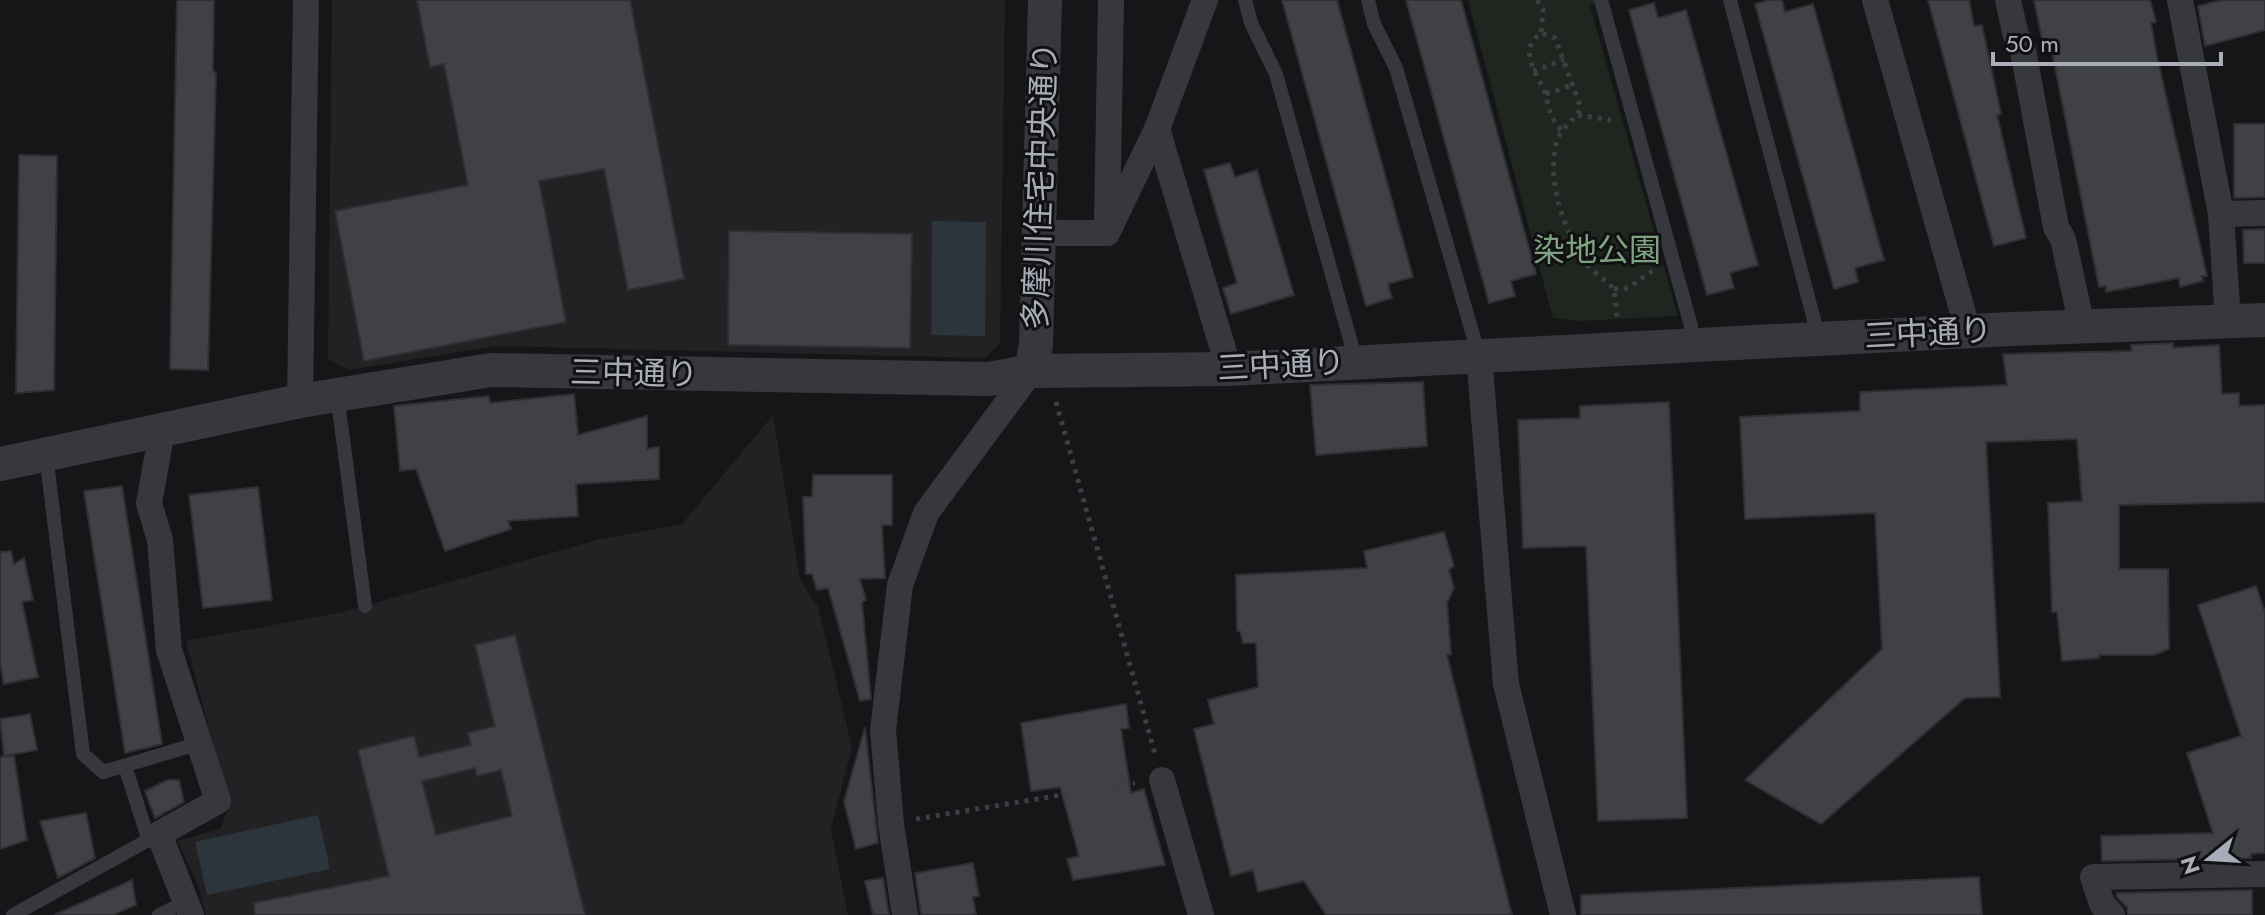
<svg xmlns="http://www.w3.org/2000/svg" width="2265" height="915" viewBox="0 0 2265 915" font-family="Jost,'Noto Sans JP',sans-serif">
  <rect width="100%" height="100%" fill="#161618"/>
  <g fill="#222225">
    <path d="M 332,0 L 1005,0 L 1000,343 L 985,358 L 494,346 L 349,370 L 328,359 Z"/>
    <path d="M 773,415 L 800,580 L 818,607 L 852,747 L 831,829 L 848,915 L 206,915 L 198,885 L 177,841 L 220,829 L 229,806 L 186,641 L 343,612 L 597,540 L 682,524 Z"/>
  </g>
  <path fill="#1e261f" d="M 1468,0 L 1608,0 L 1590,6 L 1678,316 L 1578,321 L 1553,318 Z"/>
  <g fill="#2c353c">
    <path d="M 932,221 L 986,222 L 985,336 L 931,335 Z"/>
    <path d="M 318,815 L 330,869 L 207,895 L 195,842 Z"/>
  </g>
  <g fill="#404145" stroke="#303034" stroke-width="2" fill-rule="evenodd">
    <path d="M 177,0 L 214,0 L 213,72 L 216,72 L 208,370 L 170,369 Z"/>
    <path d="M 417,0 L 630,0 L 684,279 L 628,290 L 604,169 L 539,181 L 566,322 L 364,361 L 335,211 L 468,185 L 444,64 L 430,67 Z"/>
    <path d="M 1282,0 L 1337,0 L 1413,277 L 1388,284 L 1392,298 L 1366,306 Z"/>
    <path d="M 1406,0 L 1461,0 L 1536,274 L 1511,281 L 1515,296 L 1489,303 Z"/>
    <path d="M 1770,0 L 1782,0 L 1785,12 L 1813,4 L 1884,260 L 1855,268 L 1858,282 L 1834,289 L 1755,4 Z"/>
    <path d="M 1928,0 L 1969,0 L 1974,26 L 1982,25 L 2001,114 L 1997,115 L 2026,238 L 1994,246 Z"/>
    <path d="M 2034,0 L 2150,0 L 2156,22 L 2151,23 L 2156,52 L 2207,276 L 2202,276 L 2203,281 L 2180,287 L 2179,278 L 2106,292 L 2106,286 L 2099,287 L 2051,47 L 2044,49 Z"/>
    <path d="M 2222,0 L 2265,0 L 2265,30 L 2205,46 L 2198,6 Z"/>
    <path d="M 1654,3 L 1658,18 L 1686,10 L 1758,265 L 1730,273 L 1734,288 L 1707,295 L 1629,10 Z"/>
    <path d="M 2234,124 L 2265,124 L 2265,197 L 2234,198 Z"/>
    <path d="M 19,155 L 57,156 L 54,390 L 16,393 Z"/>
    <path d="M 1230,163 L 1235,177 L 1257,170 L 1294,295 L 1231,314 L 1223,288 L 1237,283 L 1204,170 Z"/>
    <path d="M 2265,229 L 2265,263 L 2244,263 L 2243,230 Z"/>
    <path d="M 729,231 L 912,234 L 910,348 L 728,345 Z"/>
    <path d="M 2173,343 L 2173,348 L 2219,345 L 2222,394 L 2239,393 L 2239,406 L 2265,405 L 2265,502 L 2119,505 L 2119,569 L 2168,569 L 2169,649 L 2154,655 L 2099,655 L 2099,658 L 2062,661 L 2057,612 L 2052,612 L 2048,503 L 2082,501 L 2077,439 L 1986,442 L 2000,697 L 1965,698 L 1821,824 L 1745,780 L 1882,649 L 1875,513 L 1745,519 L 1740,417 L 1860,411 L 1860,392 L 2007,385 L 2003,354 L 2132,351 L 2131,345 Z"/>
    <path d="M 1423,382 L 1427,446 L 1316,455 L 1310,385 Z"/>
    <path d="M 574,394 L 578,435 L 647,416 L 647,449 L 659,447 L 659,479 L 576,484 L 578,516 L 508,521 L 511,529 L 445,551 L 416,469 L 400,471 L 394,406 L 489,396 L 490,403 Z"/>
    <path d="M 1669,402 L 1687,818 L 1598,821 L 1586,546 L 1523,548 L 1518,420 L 1580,418 L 1580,406 Z"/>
    <path d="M 813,475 L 892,475 L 892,525 L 882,525 L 885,578 L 860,579 L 866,600 L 862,602 L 871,699 L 860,701 L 828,588 L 817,590 L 812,574 L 806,574 L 803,497 L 812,497 Z"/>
    <path d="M 122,486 L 162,744 L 125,753 L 84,491 Z"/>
    <path d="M 258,487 L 272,600 L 203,608 L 189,495 Z"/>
    <path d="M 1444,532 L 1454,566 L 1449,570 L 1454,588 L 1447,603 L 1451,654 L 1447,655 L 1512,915 L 1326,915 L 1304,881 L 1258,892 L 1253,870 L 1231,876 L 1194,729 L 1214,724 L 1208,700 L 1258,687 L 1256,643 L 1243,643 L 1240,631 L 1237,631 L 1236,575 L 1367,568 L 1364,551 Z"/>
    <path d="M 11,551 L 14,564 L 24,558 L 33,600 L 22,602 L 38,677 L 4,684 L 0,663 L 0,552 Z"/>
    <path d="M 2256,586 L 2265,612 L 2265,853 L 2251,854 L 2251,858 L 2102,861 L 2101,836 L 2213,833 L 2187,753 L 2241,736 L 2198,605 Z"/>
    <path d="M 515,635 L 585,915 L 255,915 L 254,903 L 389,876 L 358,750 L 414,736 L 419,757 L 471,745 L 468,733 L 495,726 L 475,645 ZM 475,768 L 477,776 L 501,770 L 512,816 L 436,835 L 422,781 Z"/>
    <path d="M 1126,704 L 1129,728 L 1121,729 L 1131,793 L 1144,789 L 1165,865 L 1073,880 L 1067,859 L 1079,856 L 1060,787 L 1031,791 L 1021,723 Z"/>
    <path d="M 30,714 L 37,750 L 4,756 L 0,719 Z"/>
    <path d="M 865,727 L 878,843 L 856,849 L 844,802 Z"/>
    <path d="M 14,756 L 27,840 L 0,849 L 0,757 Z"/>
    <path d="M 167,780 L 179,780 L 184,802 L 155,818 L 145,791 Z"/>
    <path d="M 86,813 L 95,858 L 58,878 L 40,821 Z"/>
    <path d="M 973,863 L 979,896 L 973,897 L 976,915 L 921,915 L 915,873 Z"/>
    <path d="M 1979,877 L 1982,915 L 1581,915 L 1581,895 Z"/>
    <path d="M 883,878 L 889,915 L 873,915 L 865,881 Z"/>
    <path d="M 132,880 L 136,905 L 113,915 L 54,915 Z"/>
    <path d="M 2252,890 L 2252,915 L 2128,915 L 2127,907 L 2117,897 L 2117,893 Z"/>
  </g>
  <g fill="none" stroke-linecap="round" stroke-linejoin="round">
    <g stroke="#3d3f44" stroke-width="5" stroke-dasharray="4 6" stroke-linecap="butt">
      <path d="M 1537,0 L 1543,10 L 1541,33"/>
      <path d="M 1533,71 L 1564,60"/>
      <path d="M 1546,94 L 1573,85"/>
      <path d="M 1578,115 L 1611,120"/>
      <path d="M 1561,130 C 1551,118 1549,111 1546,96 C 1540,75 1515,52 1541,33 L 1555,38 L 1581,108 C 1574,122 1560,127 1556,144 C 1547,182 1564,232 1586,263 C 1593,273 1606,280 1614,289 L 1617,317"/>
      <path d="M 1614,289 L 1628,288 L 1655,269"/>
      <path d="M 1056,402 L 1155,754"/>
      <path d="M 916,819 L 1135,783"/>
    </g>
    <g stroke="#37383d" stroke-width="14">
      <path d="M 1245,0 L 1251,23 L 1276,74 L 1356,361"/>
      <path d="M 1368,0 L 1374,24 L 1396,68 L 1479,356"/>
      <path d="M 1601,0 L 1691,326 L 1692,347"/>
      <path d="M 1730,0 L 1819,339"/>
      <path d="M 337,394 L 365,606"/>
      <path d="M 46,455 L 83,754 L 103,772 L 197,744"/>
      <path d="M 125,766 L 149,841"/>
      <path d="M 13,915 L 159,834"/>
      <path d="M 159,915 L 188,901"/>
    </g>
    <g stroke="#37383d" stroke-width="26">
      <path d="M 1875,0 L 1968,331"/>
      <path d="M 2008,0 L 2016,36 L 2022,45 L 2056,227 L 2063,239 L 2082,326"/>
      <path d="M 2180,0 L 2221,214 L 2228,322"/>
      <path d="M 1157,129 L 1229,369"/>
      <path d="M 2221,214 L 2265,213"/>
      <path d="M 1107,225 L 1111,0"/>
      <path d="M 1039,233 L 1107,233 L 1157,129 L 1205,0"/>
      <path d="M 1479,356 L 1506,684 L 1563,915"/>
      <path d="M 300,401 L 306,0"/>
      <path d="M 162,431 L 149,503 L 160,540 L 169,650 L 218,801 L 159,834 L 191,915"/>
      <path d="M 1162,780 L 1201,915"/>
      <path d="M 905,915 L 891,824 L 883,730 L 900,585 L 926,513 L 1031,371"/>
      <path d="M 2112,915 L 2102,904 L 2093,877 L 2265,874"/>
    </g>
    <g stroke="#37383d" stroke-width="34">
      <path d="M 1031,371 L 1036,345 L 1045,0"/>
      <path d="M 0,464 L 300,401 L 491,370 L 989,379 L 1031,371 L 1229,369 L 2011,329 L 2265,320"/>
    </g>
  </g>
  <g text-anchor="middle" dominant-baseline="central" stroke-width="6" stroke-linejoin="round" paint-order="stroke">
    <g font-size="32" fill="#a8adb8" stroke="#111113">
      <text transform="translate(1040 186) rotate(-88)">多摩川住宅中央通り</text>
      <text transform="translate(1928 333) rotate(-3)">三中通り</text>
      <text transform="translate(1281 365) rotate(-3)">三中通り</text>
      <text transform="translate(634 373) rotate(1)">三中通り</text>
    </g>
    <g font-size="32" fill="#7fa381" stroke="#111113">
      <text x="1597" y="250">染地公園</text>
    </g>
  </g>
  <g transform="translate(2209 859) rotate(252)" stroke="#111113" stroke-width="6" paint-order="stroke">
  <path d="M0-6L14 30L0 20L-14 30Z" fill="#a8adb8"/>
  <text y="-12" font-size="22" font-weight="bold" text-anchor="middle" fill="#a8adb8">N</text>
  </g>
  <path d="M1993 52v12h228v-12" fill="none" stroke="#a8adb8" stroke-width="4"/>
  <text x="2005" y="52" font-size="24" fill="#a8adb8" stroke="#111113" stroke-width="6" paint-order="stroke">50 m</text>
</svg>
